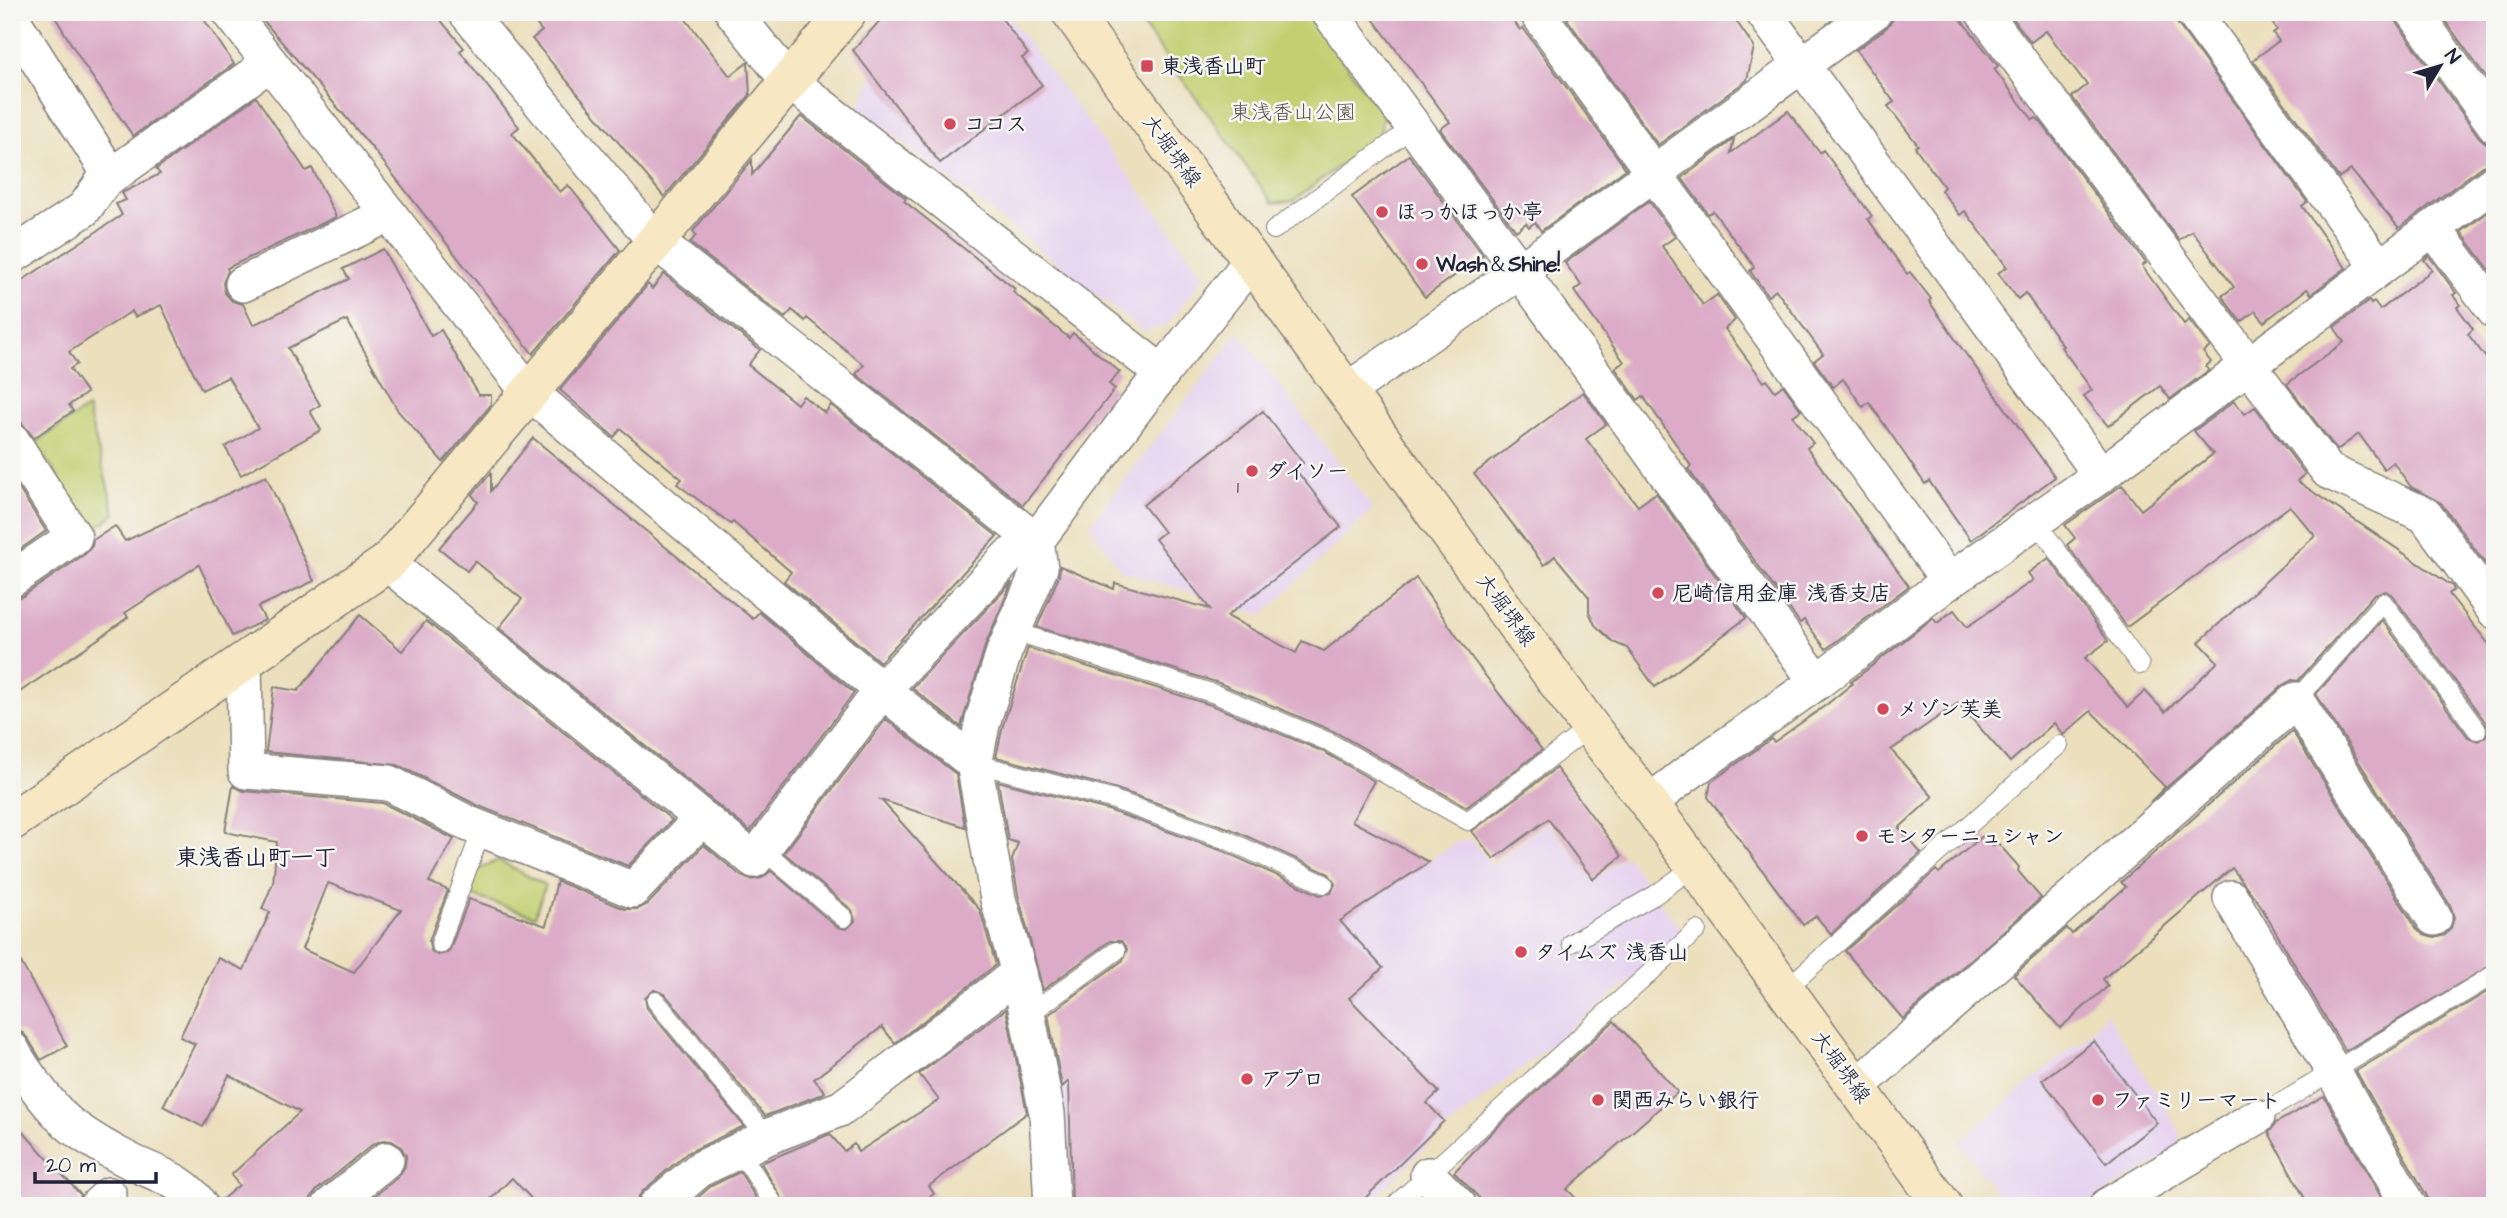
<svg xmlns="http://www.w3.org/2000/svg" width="2507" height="1218" viewBox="0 0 2507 1218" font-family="'Architects Daughter','Klee One',sans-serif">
  <rect width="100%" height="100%" fill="#f6f6f2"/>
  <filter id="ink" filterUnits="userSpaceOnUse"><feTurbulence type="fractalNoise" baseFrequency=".0143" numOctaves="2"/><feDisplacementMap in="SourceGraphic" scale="14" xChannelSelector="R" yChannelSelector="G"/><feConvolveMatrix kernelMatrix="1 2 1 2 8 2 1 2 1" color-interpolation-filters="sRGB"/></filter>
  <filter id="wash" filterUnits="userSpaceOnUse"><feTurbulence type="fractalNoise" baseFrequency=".00686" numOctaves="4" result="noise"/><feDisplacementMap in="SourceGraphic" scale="28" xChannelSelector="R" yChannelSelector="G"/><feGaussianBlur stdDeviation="1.57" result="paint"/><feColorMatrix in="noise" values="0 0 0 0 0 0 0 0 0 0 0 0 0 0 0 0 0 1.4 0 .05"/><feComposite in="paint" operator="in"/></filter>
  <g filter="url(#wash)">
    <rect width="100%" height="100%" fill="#ebdfbc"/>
    <g fill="#e6d3f0">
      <path d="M 926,12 L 1005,12 L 1204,275 L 1169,324 L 1144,332 L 858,107 L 881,59 Z"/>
      <path d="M 1239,332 L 1373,509 L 1263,615 L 1120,570 L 1090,525 Z"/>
      <path d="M 1547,822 L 1593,881 L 1626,856 L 1685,936 L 1434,1139 L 1366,1206 L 1063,1206 L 1058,1069 L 1232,950 L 1342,916 L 1456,843 L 1471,839 L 1492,866 Z"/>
      <path d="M 2106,1013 L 2181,1133 L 2176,1151 L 2082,1206 L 2006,1206 L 1959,1142 L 2076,1044 L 2078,1049 Z"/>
    </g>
    <g fill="#c2d072" stroke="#727956" stroke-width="2">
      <path d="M 1133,12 L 1307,12 L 1383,115 L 1380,135 L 1293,201 L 1273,203 Z"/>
      <path d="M 87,408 L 115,514 L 92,531 L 36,443 Z"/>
      <path d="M 498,860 L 545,885 L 535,916 L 470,895 L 478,870 Z"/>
    </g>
    <g id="blocks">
      <g fill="#dbabc7" fill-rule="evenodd">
        <path d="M 52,12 L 199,12 L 234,64 L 133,136 L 84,65 Z"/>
        <path d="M 256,12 L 434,12 L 464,48 L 460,51 L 519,127 L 512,133 L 560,192 L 568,185 L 620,250 L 533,354 L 373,149 Z"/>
        <path d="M 526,12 L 680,12 L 730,76 L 748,62 L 750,95 L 664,197 L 532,39 L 542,31 Z"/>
        <path d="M 888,12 L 997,12 L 1028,54 L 1022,58 L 1042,85 L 940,163 L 853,50 Z"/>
        <path d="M 1368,12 L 1507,12 L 1520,30 L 1523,28 L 1534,43 L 1626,169 L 1541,231 L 1535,222 L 1529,227 L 1526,223 L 1516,231 L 1440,129 L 1450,122 Z"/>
        <path d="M 1576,12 L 1730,12 L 1754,47 L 1747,80 L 1658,145 L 1567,19 Z"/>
        <path d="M 1894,12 L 1955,12 L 1998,66 L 1994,69 L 2033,120 L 2036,118 L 2040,121 L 2146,263 L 2142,266 L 2184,324 L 2189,320 L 2210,347 L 2203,352 L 2211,362 L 2206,366 L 2209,370 L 2170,399 L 2160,386 L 2108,426 L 2084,396 L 2092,390 L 2061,347 L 2063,346 L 2025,293 L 2018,299 L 1998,273 L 2007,267 L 1965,211 L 1960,215 L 1941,190 L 1944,187 L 1915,147 L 1918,145 L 1888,106 L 1894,102 L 1856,50 L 1886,28 L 1892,21 Z"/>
        <path d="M 2018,12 L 2169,12 L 2307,202 L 2302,206 L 2346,268 L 2311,294 L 2307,289 L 2264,322 L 2256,311 L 2241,322 L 2222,296 L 2234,287 L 2192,231 L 2179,240 L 2072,97 L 2087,85 L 2046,31 L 2031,42 L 2012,17 Z"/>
        <path d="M 2265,12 L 2394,12 L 2398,24 L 2479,137 L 2486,143 L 2495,145 L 2495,162 L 2483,166 L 2399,228 L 2351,170 L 2339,178 L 2253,60 L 2279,41 L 2273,33 L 2277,30 Z"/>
        <path d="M 2439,12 L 2495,12 L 2495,90 Z"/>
        <path d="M 256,97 L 306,171 L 312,168 L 336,217 L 227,268 L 228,271 L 223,283 L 225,293 L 232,301 L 243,304 L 253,325 L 349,279 L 343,269 L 383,249 L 431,336 L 441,330 L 479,395 L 491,395 L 491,405 L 443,462 L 398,411 L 347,320 L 288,348 L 320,405 L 310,411 L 321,430 L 241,475 L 225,447 L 258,428 L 228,377 L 202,390 L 161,305 L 135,317 L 132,311 L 69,352 L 77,364 L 70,369 L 87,393 L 69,405 L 73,411 L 34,438 L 22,423 L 12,421 L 12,287 L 122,215 L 116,204 L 126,200 L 122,193 L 160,174 L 156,169 Z"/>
        <path d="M 1788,111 L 1820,153 L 1823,150 L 1872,216 L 1868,219 L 1907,274 L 1910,272 L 1931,299 L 1929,301 L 1955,339 L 2055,477 L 1971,540 L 1929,481 L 1925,484 L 1869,402 L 1863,407 L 1843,379 L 1833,387 L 1814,361 L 1823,354 L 1776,290 L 1768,296 L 1750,271 L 1754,268 L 1753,265 L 1713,211 L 1708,214 L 1682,178 L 1734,139 L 1731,153 Z"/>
        <path d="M 801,116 L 906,198 L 904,201 L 1015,289 L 1013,292 L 1069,338 L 1073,333 L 1120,372 L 1109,384 L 1115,389 L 1023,505 L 856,374 L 864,365 L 807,318 L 805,321 L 792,310 L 785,318 L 690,243 L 696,235 L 693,231 L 752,160 L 752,175 Z"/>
        <path d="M 1409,155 L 1483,255 L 1425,297 L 1352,197 Z"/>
        <path d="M 1649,201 L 1675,237 L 1662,246 L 1703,305 L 1717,295 L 1735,320 L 1725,329 L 1764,382 L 1767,380 L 1775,391 L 1783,385 L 1801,410 L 1793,416 L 1813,443 L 1807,448 L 1909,586 L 1826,649 L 1804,620 L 1800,623 L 1789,608 L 1688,469 L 1691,466 L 1643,396 L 1638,400 L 1615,368 L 1624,362 L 1574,291 L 1581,285 L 1565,263 Z"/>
        <path d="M 2495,207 L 2495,265 L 2489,269 L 2461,232 Z"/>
        <path d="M 2429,256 L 2456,293 L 2453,295 L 2460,305 L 2457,307 L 2473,329 L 2468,334 L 2495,370 L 2495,557 L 2485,563 L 2441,503 L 2411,487 L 2393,462 L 2384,469 L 2359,434 L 2337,450 L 2287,384 L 2344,342 L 2334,327 L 2369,301 L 2371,304 L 2374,302 L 2380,310 L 2432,270 L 2424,260 Z"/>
        <path d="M 664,274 L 760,350 L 748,365 L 797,404 L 803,396 L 825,413 L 831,405 L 997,536 L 880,662 L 784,581 L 791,572 L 733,522 L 731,524 L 677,484 L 682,479 L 621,429 L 614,437 L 560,390 L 648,284 L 652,289 Z"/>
        <path d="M 1583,392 L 1606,424 L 1586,439 L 1638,506 L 1656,493 L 1746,618 L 1655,687 L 1627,648 L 1613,642 L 1595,625 L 1589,612 L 1589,597 L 1555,556 L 1544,565 L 1474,474 Z"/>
        <path d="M 2234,401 L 2245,414 L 2255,407 L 2305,474 L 2297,481 L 2452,586 L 2454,590 L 2449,594 L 2495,652 L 2495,963 L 2345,1051 L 2259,903 L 2232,868 L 2103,979 L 2108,986 L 2060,1028 L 2014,975 L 2067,928 L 2072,934 L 2126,887 L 2121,882 L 2292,731 L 2417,929 L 2424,935 L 2434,938 L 2445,935 L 2451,928 L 2454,918 L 2451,907 L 2316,694 L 2382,620 L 2468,737 L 2478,741 L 2487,735 L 2486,723 L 2392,595 L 2386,591 L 2374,594 L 2298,681 L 2292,680 L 2283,685 L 2150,802 L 2165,787 L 2091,711 L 2063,735 L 2054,723 L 2010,762 L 1958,703 L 1891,750 L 1933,797 L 1899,828 L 1921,853 L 1831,934 L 1816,916 L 1803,925 L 1708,797 L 1711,782 L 1771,739 L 1774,742 L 1826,705 L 1852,684 L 1851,682 L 1933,618 L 1937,623 L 1954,610 L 1967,627 L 2033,580 L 2028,573 L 2049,558 L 2108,641 L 2085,658 L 2128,707 L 2145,691 L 2165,712 L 2218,662 L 2199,642 L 2315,536 L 2290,506 L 2127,627 L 2067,545 L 2075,538 L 2065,525 L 2122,485 L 2141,510 L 2213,454 L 2194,431 Z"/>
        <path d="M 1263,411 L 1303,463 L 1295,469 L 1341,527 L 1227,616 L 1296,653 L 1302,641 L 1324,651 L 1416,578 L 1472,658 L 1542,750 L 1467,807 L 1335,732 L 1219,683 L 1037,627 L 1059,576 L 1060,566 L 1114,589 L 1115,583 L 1210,609 L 1155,539 L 1164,532 L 1143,505 Z"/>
        <path d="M 533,438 L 753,619 L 759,612 L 854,693 L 750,831 L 499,628 L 522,599 L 475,561 L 467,571 L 439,548 L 478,502 L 472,495 L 491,473 L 491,491 Z"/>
        <path d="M 266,476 L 314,581 L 258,607 L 265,620 L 232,636 L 199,565 L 125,613 L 128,617 L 101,637 L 12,697 L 12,599 L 23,596 L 85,554 L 92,546 L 93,540 L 115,526 L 125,541 Z"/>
        <path d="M 12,478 L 46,531 L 12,555 Z"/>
        <path d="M 1012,582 L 985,646 L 961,727 L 912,688 Z"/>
        <path d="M 360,615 L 402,651 L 426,621 L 672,820 L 628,866 L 479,806 L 398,765 L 266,752 L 274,687 L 298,691 Z"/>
        <path d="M 1028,648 L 1211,705 L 1324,752 L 1374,781 L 1352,821 L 1429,862 L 1340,921 L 1383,968 L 1349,998 L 1439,1092 L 1427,1103 L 1444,1121 L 1357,1206 L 1072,1206 L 1069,1081 L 1062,1087 L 1048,1015 L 1123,960 L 1127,949 L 1121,941 L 1110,941 L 1043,990 L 1018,894 L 1012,860 L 1018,843 L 1008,840 L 998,781 L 1108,810 L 1223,851 L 1320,895 L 1331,893 L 1335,884 L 1329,874 L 1231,829 L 1114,788 L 996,757 L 1003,725 Z"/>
        <path d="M 886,719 L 956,774 L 965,827 L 881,800 L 980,910 L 996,965 L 895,1043 L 882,1027 L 814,1079 L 825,1092 L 822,1094 L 765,1116 L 665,994 L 654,990 L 645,998 L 647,1008 L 744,1126 L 687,1153 L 643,1191 L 637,1199 L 636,1206 L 538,1206 L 512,1178 L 484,1206 L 362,1206 L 399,1176 L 405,1166 L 406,1156 L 401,1147 L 392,1141 L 383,1140 L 373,1144 L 317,1190 L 311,1198 L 310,1206 L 220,1206 L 219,1202 L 239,1185 L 231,1175 L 300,1112 L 229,1075 L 203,1127 L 163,1106 L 195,1044 L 180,1037 L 218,958 L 244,970 L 270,912 L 262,909 L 273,883 L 277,842 L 225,832 L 233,786 L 244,791 L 383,803 L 454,839 L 429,882 L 448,890 L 429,941 L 431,951 L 437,955 L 447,953 L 450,949 L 469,899 L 546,926 L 557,881 L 625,909 L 638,909 L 648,904 L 704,845 L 741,876 L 750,880 L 762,878 L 771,871 L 837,927 L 847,929 L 855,921 L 852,910 L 784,853 ZM 328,883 L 401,910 L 354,972 L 302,949 Z"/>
        <path d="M 1556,768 L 1622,856 L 1593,879 L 1548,819 L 1494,859 L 1472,831 Z"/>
        <path d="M 1984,835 L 1993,846 L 1997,842 L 2019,867 L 2018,871 L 2041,898 L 1903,1019 L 1845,951 L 1936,870 L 1939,873 Z"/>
        <path d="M 12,946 L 67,1046 L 41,1060 L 29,1040 L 23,1033 L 15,1031 L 12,1025 Z"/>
        <path d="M 2495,987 L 2495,1206 L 2429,1206 L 2427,1196 L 2356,1071 Z"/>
        <path d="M 1006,1009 L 1027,1113 L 929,1186 L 934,1194 L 914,1206 L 786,1206 L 761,1163 L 830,1134 L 844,1151 L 854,1144 L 858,1152 L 939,1100 L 919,1074 Z"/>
        <path d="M 1614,1021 L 1678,1092 L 1567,1189 L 1583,1206 L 1487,1206 L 1454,1172 L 1491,1133 Z"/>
        <path d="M 2094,1041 L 2157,1123 L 2106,1163 L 2042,1080 Z"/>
        <path d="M 2324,1096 L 2386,1206 L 2309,1206 L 2269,1133 L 2276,1123 Z"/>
        <path d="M 12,1120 L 81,1195 L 77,1206 L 12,1206 Z"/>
        <path d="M 740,1172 L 761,1206 L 688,1206 L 711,1186 Z"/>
      </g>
    </g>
  </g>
  <g filter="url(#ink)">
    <use href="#blocks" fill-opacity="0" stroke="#86807c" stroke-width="2"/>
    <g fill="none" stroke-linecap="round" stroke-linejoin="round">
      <g stroke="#86807c" stroke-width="20">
        <g id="lane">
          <path d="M 1274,230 L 1413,127"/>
          <path d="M 2035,520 L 2140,665"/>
          <path d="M 1013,631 L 1215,694 L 1329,742 L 1468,821 L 1590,727"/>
          <path d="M 2296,700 L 2383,602 L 2477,730"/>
          <path d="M 974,763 L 1111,799 L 1227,840 L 1324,884"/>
          <path d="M 762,849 L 844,918"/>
          <path d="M 1571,943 L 1655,895 L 1695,866"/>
          <path d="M 440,944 L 482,829"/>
          <path d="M 1785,990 L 2059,745"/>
          <path d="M 656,1001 L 767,1137"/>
          <path d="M 1028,1015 L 1116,951"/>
          <path d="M 2257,1117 L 2495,974"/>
          <path d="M 739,1150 L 775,1206"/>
          <path d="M 1394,1206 L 1697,930"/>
        </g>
      </g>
      <g stroke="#86807c" stroke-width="38">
        <g id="street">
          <path d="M 230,12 L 528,391 L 882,690 L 974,763"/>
          <path d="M 466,12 L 656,242 L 1036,541 L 1040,568 L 1004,652 L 983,720 L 974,763 L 998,899 L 1019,973 L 1047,1113 L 1052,1206"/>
          <path d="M 733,12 L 788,80 L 1162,373"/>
          <path d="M 1329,12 L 1520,271 L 1817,682 L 1949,581 L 2101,475 L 2495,182"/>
          <path d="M 1537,12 L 1949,581"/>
          <path d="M 1763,12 L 2101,475"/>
          <path d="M 1983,12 L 2328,471 L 2425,515 L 2495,611"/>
          <path d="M 2193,12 L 2379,267"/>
          <path d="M 2414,12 L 2495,125"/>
          <path d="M 12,19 L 111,176"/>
          <path d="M 2433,228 L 2495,311"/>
          <path d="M 12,256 L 84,209 L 103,182 L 270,63"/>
          <path d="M 243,284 L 389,214"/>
          <path d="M 1348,390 L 1520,271 L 1874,12"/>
          <path d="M 12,441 L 74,537 L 12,579"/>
          <path d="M 387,563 L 702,818"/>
          <path d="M 244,660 L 246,771 L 389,783 L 469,824 L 633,890 L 702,818 L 754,860 L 882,690 L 1009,556 L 1036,541 L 1162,373 L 1252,260"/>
          <path d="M 1649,803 L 1685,775 L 1817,682"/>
          <path d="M 2231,898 L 2333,1071 L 2409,1206"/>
          <path d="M 12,1050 C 22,1070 55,1114 73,1127 C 90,1139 110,1151 128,1160 C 154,1174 184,1179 200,1206"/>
          <path d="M 1856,1087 L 2296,700 L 2434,918"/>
          <path d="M 1428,1175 L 1459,1206"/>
          <path d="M 97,1206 L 109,1195"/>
          <path d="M 330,1206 L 386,1160"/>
          <path d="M 656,1206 L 700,1169 L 772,1135 L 842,1108 L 1019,973"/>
          <path d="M 2107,1206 L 2257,1117"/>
        </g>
      </g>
      <g stroke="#86807c" stroke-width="41">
        <g id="secondary">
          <path d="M 1071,12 L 1590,727 L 1649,803 L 1943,1206"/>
          <path d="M 12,821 L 387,563 L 847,12"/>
        </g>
      </g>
      <use href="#lane" stroke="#fff" stroke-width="18"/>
      <use href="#street" stroke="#fff" stroke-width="35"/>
      <use href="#secondary" stroke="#f7e8c3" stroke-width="38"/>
    </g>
  </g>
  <g fill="#d1495b" stroke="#f6f6f2" stroke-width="2.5">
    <rect x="1140" y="59" width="14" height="14" rx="3.5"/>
    <circle cx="950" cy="124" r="7"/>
    <circle cx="1382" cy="212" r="7"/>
    <circle cx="1422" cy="264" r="7"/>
    <circle cx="1252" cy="471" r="7"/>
    <circle cx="1658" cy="593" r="7"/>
    <circle cx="1883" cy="709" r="7"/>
    <circle cx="1862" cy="836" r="7"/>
    <circle cx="1521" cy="952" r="7"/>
    <circle cx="1247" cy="1079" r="7"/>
    <circle cx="1598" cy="1100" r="7"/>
    <circle cx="2098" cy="1100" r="7"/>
  </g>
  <g text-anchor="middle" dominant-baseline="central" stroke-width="5" stroke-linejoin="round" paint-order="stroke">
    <g font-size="18" fill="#50445e">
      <text x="1238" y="487">1</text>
    </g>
    <g font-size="21" font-weight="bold" fill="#22223b" stroke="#f6f6f2" text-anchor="start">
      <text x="1161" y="66">東浅香山町</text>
      <text x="964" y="124">ココス</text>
      <text x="1396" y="212">ほっかほっか亭</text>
      <text x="1436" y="264">Wash＆Shine!</text>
      <text x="1266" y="471">ダイソー</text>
      <text x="1672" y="593">尼崎信用金庫 浅香支店</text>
      <text x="1897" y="709">メゾン芙美</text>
      <text x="1876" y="836">モンターニュシャン</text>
      <text x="1535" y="952">タイムズ 浅香山</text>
      <text x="1261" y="1079">アプロ</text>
      <text x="1612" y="1100">関西みらい銀行</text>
      <text x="2112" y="1100">ファミリーマート</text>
    </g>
    <g font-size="21" fill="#52564c" stroke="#f6f6f2">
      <text x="1293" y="112">東浅香山公園</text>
    </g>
    <g font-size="21" fill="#22223b" stroke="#f6f6f2">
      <text transform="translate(1172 151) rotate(54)">大堀堺線</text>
      <text transform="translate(1506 610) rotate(54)">大堀堺線</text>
      <text transform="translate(1841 1067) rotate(54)">大堀堺線</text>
    </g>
    <g font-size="23" font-weight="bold" fill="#22223b" stroke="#f6f6f2">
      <text x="256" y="858">東浅香山町一丁</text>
    </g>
  </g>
  <rect width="2507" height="1218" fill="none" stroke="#f6f6f2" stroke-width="42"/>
  <g transform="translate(2440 66) rotate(52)" stroke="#f6f6f2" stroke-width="5" paint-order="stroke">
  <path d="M0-5L12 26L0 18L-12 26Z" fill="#22223b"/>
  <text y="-10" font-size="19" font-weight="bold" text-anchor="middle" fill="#22223b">N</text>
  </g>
  <path d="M35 1172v10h121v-10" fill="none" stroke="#22223b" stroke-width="3.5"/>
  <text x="46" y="1172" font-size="21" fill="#22223b" stroke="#f6f6f2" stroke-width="5" paint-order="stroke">20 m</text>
</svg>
